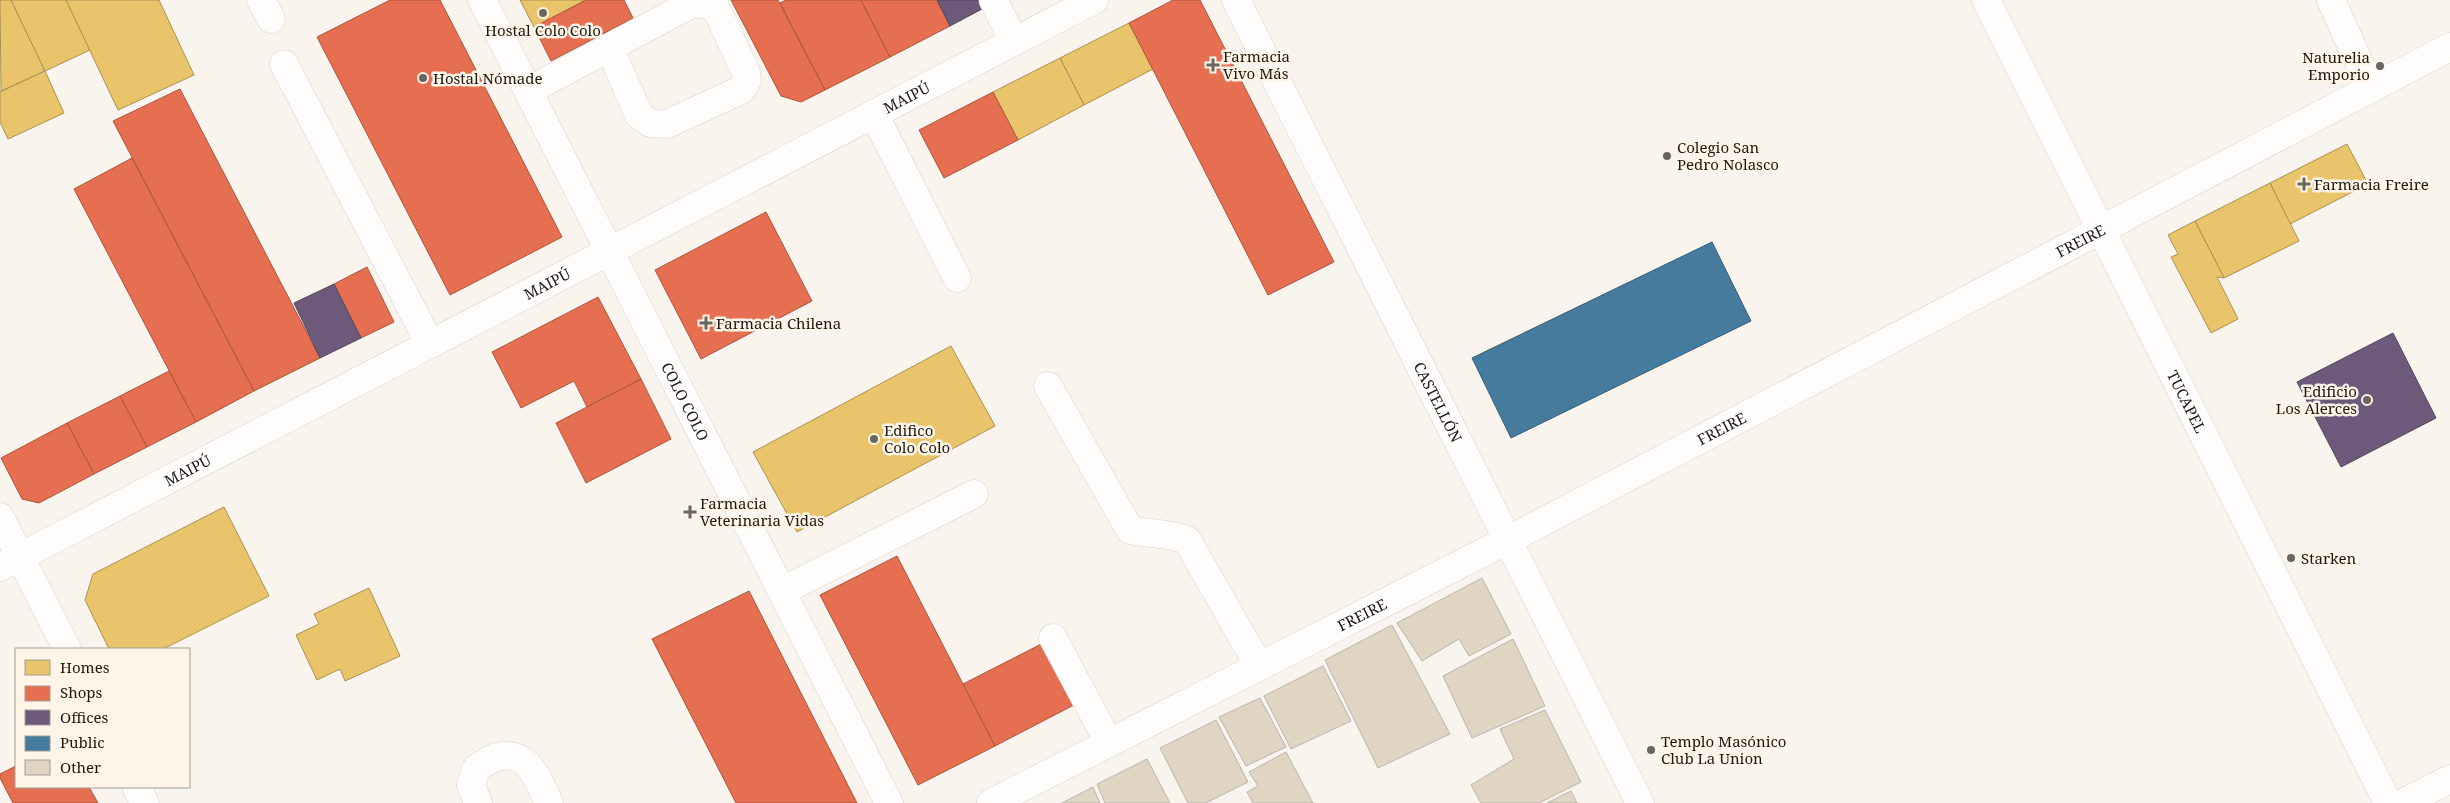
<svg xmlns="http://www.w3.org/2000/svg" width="2450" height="803" viewBox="0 0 2450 803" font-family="'Noto Serif',serif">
  <rect width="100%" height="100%" fill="#f9f4ed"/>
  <g fill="#e9c46a" stroke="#ab9050">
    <path d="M 0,0 L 11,0 L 45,71 L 1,91 Z"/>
    <path d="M 11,0 L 66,0 L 90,50 L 45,71 Z"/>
    <path d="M 66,0 L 159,0 L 194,75 L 118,110 Z"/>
    <path d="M 520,0 L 586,0 L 534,27 Z"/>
    <path d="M 1129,23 L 1153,69 L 1084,105 L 1060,58 Z"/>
    <path d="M 1060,58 L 1084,105 L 1018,140 L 993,92 Z"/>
    <path d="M 45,71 L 64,113 L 8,139 L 0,122 L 0,92 Z"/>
    <path d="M 2347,144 L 2368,184 L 2290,224 L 2270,183 Z"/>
    <path d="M 2270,183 L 2299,241 L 2224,278 L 2195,221 Z"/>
    <path d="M 2195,221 L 2224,278 L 2217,277 L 2238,319 L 2211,333 L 2171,257 L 2178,254 L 2168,235 Z"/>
    <path d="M 951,346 L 995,426 L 797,532 L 753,452 Z"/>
    <path d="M 224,507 L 269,596 L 163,649 L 109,649 L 85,600 L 93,574 Z"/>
    <path d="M 369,588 L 400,656 L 345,681 L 340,669 L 317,680 L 296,635 L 319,624 L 314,614 Z"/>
  </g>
  <g fill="#e76f51" stroke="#aa553e">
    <path d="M 390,0 L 440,0 L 562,237 L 450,295 L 317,37 Z"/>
    <path d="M 586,0 L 624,0 L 633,18 L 551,61 L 534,27 Z"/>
    <path d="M 731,0 L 778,0 L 825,90 L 801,102 L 781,96 Z"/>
    <path d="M 786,0 L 861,0 L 890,57 L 825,90 L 780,3 Z"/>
    <path d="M 861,0 L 937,0 L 950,26 L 890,57 Z"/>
    <path d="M 1173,0 L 1200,0 L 1334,262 L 1268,295 L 1129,23 Z"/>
    <path d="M 180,89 L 320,358 L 254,391 L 113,121 Z"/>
    <path d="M 993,92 L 1018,140 L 944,178 L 919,130 Z"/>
    <path d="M 132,158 L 254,391 L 196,422 L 74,189 Z"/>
    <path d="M 766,212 L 812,301 L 701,359 L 655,270 Z"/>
    <path d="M 367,267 L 394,322 L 361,338 L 334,284 Z"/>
    <path d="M 598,297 L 641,379 L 587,407 L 574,381 L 521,408 L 492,352 Z"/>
    <path d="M 169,371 L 196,422 L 147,447 L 120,396 Z"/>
    <path d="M 641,379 L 671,439 L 586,483 L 556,423 Z"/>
    <path d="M 120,396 L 147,447 L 94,474 L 67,423 Z"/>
    <path d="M 67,423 L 94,474 L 39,503 L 22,499 L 1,458 Z"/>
    <path d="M 897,556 L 995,746 L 918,785 L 820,595 Z"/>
    <path d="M 749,591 L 857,803 L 736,803 L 652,639 Z"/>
    <path d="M 1053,638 L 1095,694 L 995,746 L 963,684 Z"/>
    <path d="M 16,766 L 16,787 L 89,787 L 98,803 L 13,803 L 0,778 L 0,774 Z"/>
  </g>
  <g fill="#6d597a" stroke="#54465b">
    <path d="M 937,0 L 999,0 L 950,26 Z"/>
    <path d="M 334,284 L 361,338 L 320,358 L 294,303 Z"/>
    <path d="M 2393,333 L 2436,418 L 2341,467 L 2297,382 Z"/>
  </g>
  <path fill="#457b9d" stroke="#385d73" d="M 1712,242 L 1751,321 L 1511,438 L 1472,358 Z"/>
  <g fill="#e0d5c3" stroke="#b9b4ae">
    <path d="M 1482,578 L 1511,634 L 1469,656 L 1459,639 L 1422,661 L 1397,623 Z"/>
    <path d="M 1392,625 L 1450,734 L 1378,768 L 1325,660 Z"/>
    <path d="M 1513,639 L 1545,706 L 1472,738 L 1443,676 Z"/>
    <path d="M 1323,666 L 1351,721 L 1291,749 L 1264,696 Z"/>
    <path d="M 1260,698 L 1286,747 L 1246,766 L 1219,717 Z"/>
    <path d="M 1545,710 L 1581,782 L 1539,803 L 1481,803 L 1471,785 L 1514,759 L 1500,729 Z"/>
    <path d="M 1216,720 L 1248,782 L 1206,803 L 1188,803 L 1160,748 Z"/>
    <path d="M 1286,752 L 1313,803 L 1253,803 L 1247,792 L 1258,786 L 1249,772 Z"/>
    <path d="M 1147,759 L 1170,803 L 1105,803 L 1097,784 Z"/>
    <path d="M 1093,787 L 1100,803 L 1062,803 Z"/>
    <path d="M 1571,791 L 1577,803 L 1547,803 Z"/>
  </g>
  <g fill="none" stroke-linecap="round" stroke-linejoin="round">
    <g stroke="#d6d2cb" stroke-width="29">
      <g id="minor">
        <path d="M 261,0 L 271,19"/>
        <path id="s1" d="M 482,0 L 889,803"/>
        <path d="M 993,0 L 1014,41"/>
        <path id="s2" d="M 1236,0 L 1640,803"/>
        <path d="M 2331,0 L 2371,89"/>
        <path d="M 284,64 L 430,344"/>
        <path d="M 528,91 L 693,3 L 715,6 L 746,73 L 747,81 L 741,90 L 667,124 L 650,123 L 639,115 L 610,49"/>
        <path d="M 874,114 L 957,278"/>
        <path d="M 1048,386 L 1130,530 C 1149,534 1169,533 1187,540 L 1259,666"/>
        <path d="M 0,517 L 67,649"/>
        <path d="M 782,591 L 974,494"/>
        <path d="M 1053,638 L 1109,743"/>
        <path d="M 136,787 L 145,803"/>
        <path d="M 478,803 L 471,785 L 476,769 C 482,765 489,759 496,757 C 529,749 538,780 549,803"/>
        <path d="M 2403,803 L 2450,779"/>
      </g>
    </g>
    <g stroke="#d6d2cb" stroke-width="29">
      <g id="major">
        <path id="s3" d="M 1986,0 L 2388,803"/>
        <path id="s4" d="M 0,567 L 1094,0"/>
        <path id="s5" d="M 991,803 L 1508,540 L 2450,47"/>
      </g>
    </g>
    <use href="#minor" stroke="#fefdfc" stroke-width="28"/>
    <use href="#major" stroke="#fefdfc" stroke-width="28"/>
  </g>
  <g fill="#69655f" stroke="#fef5e8" stroke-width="2">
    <circle cx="543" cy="13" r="5"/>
    <path d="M1210.5 57.5h5v5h5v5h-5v5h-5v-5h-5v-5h5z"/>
    <circle cx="2380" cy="66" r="5"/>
    <circle cx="423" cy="78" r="5"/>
    <circle cx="1667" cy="156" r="5"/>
    <path d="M2301.5 176.5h5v5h5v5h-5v5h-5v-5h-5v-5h5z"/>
    <path d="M703.5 315.5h5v5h5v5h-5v5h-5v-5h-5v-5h5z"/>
    <circle cx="2367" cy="400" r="5"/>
    <circle cx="874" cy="439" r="5"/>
    <path d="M687.5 504.5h5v5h5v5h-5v5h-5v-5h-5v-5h5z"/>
    <circle cx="2291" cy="558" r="5"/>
    <circle cx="1651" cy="750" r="5"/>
  </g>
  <g text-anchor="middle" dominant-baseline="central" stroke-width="5" stroke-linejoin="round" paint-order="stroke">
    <g font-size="15" fill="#1b1812" stroke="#fef5e8" text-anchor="start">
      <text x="543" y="30" text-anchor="middle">Hostal Colo Colo</text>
      <text x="1223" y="56">Farmacia<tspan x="1223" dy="17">Vivo Más</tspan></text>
      <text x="2370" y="57" text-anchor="end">Naturelia<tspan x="2370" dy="17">Emporio</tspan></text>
      <text x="433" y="78">Hostal Nómade</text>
      <text x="1677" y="147">Colegio San<tspan x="1677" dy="17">Pedro Nolasco</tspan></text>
      <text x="2314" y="184">Farmacia Freire</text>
      <text x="716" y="323">Farmacia Chilena</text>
      <text x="2357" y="391" text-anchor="end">Edificio<tspan x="2357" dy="17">Los Alerces</tspan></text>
      <text x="884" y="430">Edifico<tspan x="884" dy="17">Colo Colo</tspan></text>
      <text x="700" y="503">Farmacia<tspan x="700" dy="17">Veterinaria Vidas</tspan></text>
      <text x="2301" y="558">Starken</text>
      <text x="1661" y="741">Templo Masónico<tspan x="1661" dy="17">Club La Union</tspan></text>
    </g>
    <g font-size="15" fill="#1b1812" stroke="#fef5e8">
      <text stroke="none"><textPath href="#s4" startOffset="1021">MAIPÚ</textPath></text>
      <text stroke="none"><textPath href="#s5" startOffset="1226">FREIRE</textPath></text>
      <text stroke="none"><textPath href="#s4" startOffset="616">MAIPÚ</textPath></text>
      <text stroke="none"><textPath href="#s1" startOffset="450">COLO COLO</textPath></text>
      <text stroke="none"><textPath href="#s3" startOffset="449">TUCAPEL</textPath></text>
      <text stroke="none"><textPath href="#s2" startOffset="450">CASTELLÓN</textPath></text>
      <text stroke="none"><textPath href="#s5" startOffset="821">FREIRE</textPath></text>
      <text stroke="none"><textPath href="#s4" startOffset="211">MAIPÚ</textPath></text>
      <text stroke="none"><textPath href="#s5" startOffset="416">FREIRE</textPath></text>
    </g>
  </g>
  <rect x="15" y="648" width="175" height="140" fill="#fef5e8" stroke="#a39d92"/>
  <rect x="25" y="660" width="25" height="15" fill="#e9c46a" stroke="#a39d92"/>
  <text x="60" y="673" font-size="15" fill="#1b1812">Homes</text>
  <rect x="25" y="686" width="25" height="15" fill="#e76f51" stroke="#a39d92"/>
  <text x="60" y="698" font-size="15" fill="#1b1812">Shops</text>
  <rect x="25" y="710" width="25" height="15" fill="#6d597a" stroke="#a39d92"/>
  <text x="60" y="723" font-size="15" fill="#1b1812">Offices</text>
  <rect x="25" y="736" width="25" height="15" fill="#457b9d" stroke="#a39d92"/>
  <text x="60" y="748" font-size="15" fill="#1b1812">Public</text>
  <rect x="25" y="760" width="25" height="15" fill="#e0d5c3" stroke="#a39d92"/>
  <text x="60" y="773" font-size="15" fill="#1b1812">Other</text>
</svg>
